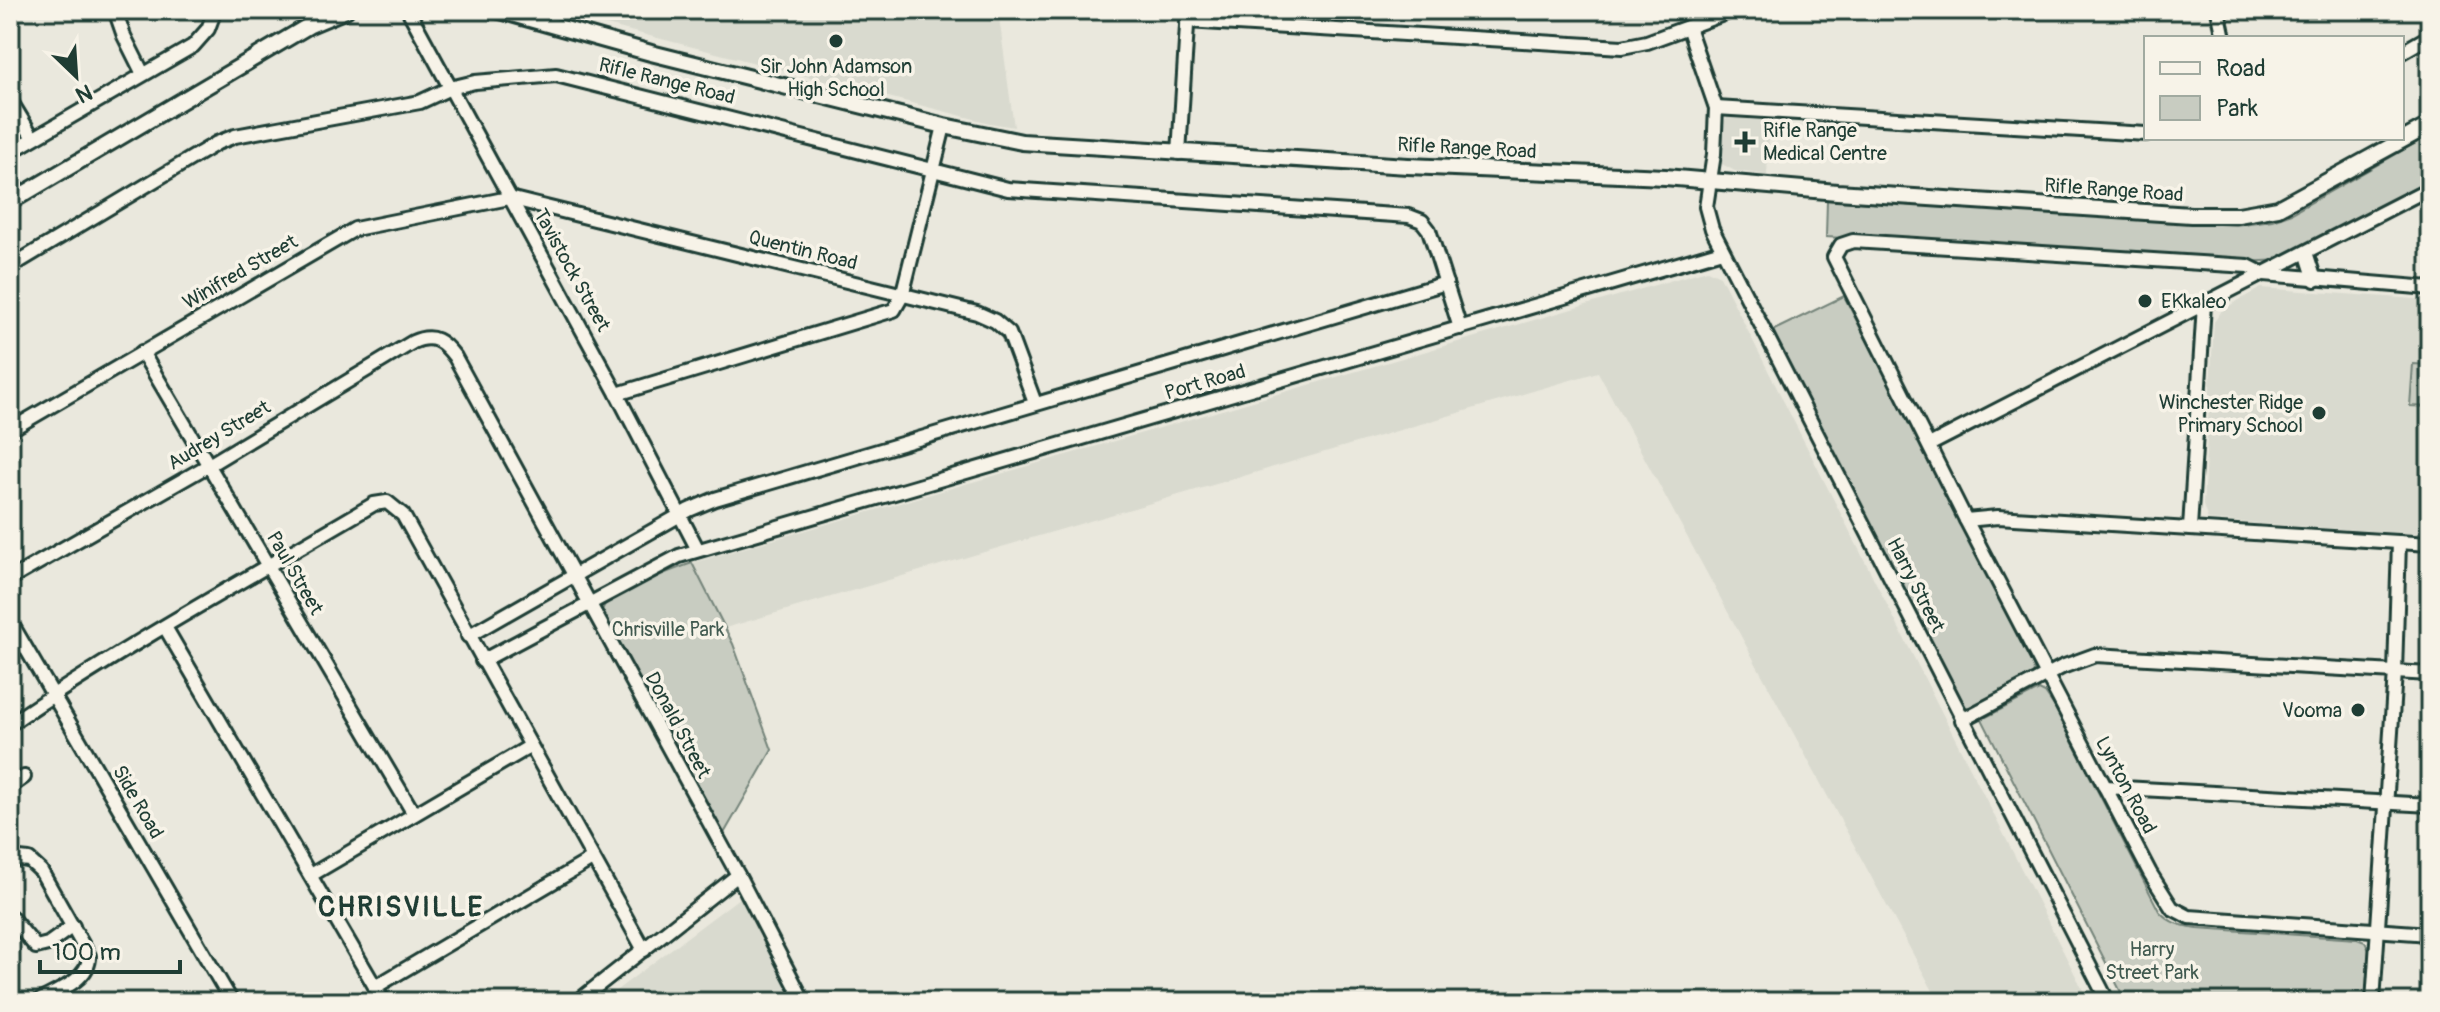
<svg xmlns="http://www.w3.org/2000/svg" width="2440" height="1012" viewBox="0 0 2440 1012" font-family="Pangolin,sans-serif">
  <rect width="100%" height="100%" fill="#eae8dd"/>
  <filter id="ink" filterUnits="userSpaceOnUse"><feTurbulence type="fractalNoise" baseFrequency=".0125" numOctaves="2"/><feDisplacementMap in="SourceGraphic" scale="16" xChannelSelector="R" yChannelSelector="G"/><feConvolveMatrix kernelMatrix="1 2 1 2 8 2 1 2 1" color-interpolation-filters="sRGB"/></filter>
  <g filter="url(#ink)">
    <g fill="#d9dacf">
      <path d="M 548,10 L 998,10 L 1014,127 L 990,123 Z"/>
      <path d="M 1730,115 L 1770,116 L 1767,175 L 1735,171 L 1720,163 L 1724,121 Z"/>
      <path d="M 1707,270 L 1720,276 L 2089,1002 L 1939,1002 L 1598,372 L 725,628 L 692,563 Z"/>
      <path d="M 2261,288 L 2430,300 L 2430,535 L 2208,520 L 2203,505 L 2214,322 L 2223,309 Z"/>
      <path d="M 747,892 L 813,1002 L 601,1002 Z"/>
    </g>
    <g fill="#c8ccc1" stroke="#74847a" stroke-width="2">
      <path d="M 2430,135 L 2430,183 L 2283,260 L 2242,262 L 1826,237 L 1827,200 L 2235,225 L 2272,220 L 2292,213 Z"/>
      <path d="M 1844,296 L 2033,663 L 2034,673 L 2029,679 L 1977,707 L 1964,707 L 1770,332 Z"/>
      <path d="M 2413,364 L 2430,365 L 2430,407 L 2410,406 Z"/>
      <path d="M 692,563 L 733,644 L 772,750 L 722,837 L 603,619 C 602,613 601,611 604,606 C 611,592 676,569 692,563 Z"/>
      <path d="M 2039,690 L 2045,693 L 2054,706 L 2159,911 C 2171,924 2181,926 2198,928 L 2357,939 L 2365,942 L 2369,950 L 2365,1002 L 2126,1002 L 1982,719 Z"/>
    </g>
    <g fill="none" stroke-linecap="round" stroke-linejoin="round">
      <g stroke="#1f3d34" stroke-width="18">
        <g id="minor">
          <path d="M 115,10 L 124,36 L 143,74"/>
          <path d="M 408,10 L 617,394 L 698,550"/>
          <path d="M 2218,10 L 2224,38"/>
          <path d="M 1187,21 L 1622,47 L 1647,42 L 1734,10"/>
          <path d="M 1688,27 L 1716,108 L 1714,154 L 1706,207 L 1712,229 L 2108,1002"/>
          <path d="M 2402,52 L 2430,36"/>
          <path d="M 10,100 L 33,138"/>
          <path d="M 1716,108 L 2146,134"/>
          <path d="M 10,152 L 193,46 L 208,29 L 215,10"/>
          <path d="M 1179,153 L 1188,10"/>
          <path d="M 2306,252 L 2315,280"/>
          <path d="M 10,267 L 217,143 L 235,136 L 420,102 L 450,88 L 475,82 L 556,75 L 1008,189 L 1409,216 L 1422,221 L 1429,230 L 1460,328"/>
          <path d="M 2430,288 L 2264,274 L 2248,266 L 1853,241 L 1841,245 L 1834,257 L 1966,520 L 2150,873 L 2172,908 L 2189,917 L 2430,934"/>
          <path d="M 142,352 L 414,814"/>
          <path d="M 617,394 L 894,310 L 902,296 L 944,126"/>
          <path d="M 10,430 L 355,229 L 509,198 L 977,313 L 995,321 L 1009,333 L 1035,403"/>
          <path d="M 1929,445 L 2430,188"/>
          <path d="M 1966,520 L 1998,517 L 2430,544"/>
          <path d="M 2190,528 L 2204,304"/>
          <path d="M 10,579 L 209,465 L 413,342 C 433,333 443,341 455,357 L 738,875 L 804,1002"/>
          <path d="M 10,621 L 232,1002"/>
          <path d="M 165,627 L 384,1002"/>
          <path d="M 468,636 L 689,510 L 715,499 L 1446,283"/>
          <path d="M 482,661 L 679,556 L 1722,251"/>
          <path d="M 1962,720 L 2062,667 L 2095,655 L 2430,674"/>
          <path d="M 10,724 C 127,644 252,576 374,504 L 387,502 L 403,515 L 644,950"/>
          <path d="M 10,787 L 24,777"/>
          <path d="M 2105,787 L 2430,805"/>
          <path d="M 10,858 L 29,860 L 41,871 L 89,956 C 90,980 55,992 37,1002"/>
          <path d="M 311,875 L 529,747"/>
          <path d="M 10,916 L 36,947 L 48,944 L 73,926"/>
          <path d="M 375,987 L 592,859"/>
          <path d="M 10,994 L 20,1002"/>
          <path d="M 577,1002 L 738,875"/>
          <path d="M 2373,1002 L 2395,672 L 2399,542"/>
        </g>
      </g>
      <g stroke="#1f3d34" stroke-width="20">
        <g id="major">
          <path d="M 497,10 L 651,53 L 944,126 L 1022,142 L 1408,166 L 1665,177 L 1837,192 L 2191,215 L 2238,215 L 2278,208 L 2430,125"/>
          <path d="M 10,202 L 310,25 L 346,10"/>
        </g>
      </g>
      <use href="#minor" stroke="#f7f3e8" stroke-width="12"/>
      <use href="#major" stroke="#f7f3e8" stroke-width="14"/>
    </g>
  </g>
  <g fill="#1f3d34" stroke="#f7f3e8" stroke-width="3">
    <circle cx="836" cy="41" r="8"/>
    <path d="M1741 130h8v8h8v8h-8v8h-8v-8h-8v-8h8z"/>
    <circle cx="2145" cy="301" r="8"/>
    <circle cx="2319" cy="413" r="8"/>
    <circle cx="2358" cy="710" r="8"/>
  </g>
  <g text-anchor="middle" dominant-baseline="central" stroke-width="7" stroke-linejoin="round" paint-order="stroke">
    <g font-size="20" fill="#1f3d34" stroke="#f7f3e8" text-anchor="start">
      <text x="836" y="66" text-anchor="middle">Sir John Adamson<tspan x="836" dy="23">High School</tspan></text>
      <text x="1763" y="130">Rifle Range<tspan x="1763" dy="23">Medical Centre</tspan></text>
      <text x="2161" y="301">EKkaleo</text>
      <text x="2303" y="402" text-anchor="end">Winchester Ridge<tspan x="2303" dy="23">Primary School</tspan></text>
      <text x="2342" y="710" text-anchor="end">Vooma</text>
    </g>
    <g font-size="20" fill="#1f3d34" stroke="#f7f3e8">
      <text transform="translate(667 81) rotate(14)">Rifle Range Road</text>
      <text transform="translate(1467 148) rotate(3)">Rifle Range Road</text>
      <text transform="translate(2114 190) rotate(4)">Rifle Range Road</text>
      <text transform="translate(803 250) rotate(14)">Quentin Road</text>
      <text transform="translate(572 270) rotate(61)">Tavistock Street</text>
      <text transform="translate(240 272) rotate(-30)">Winifred Street</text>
      <text transform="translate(1205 382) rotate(-16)">Port Road</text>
      <text transform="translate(219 435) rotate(-31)">Audrey Street</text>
      <text transform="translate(295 573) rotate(60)">Paul Street</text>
      <text transform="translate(1916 585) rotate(63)">Harry Street</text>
      <text transform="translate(678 725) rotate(62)">Donald Street</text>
      <text transform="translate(2126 785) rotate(62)">Lynton Road</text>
      <text transform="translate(138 802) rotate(60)">Side Road</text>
    </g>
    <g font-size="20" fill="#415a50" stroke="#f7f3e8">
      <text x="668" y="629">Chrisville Park</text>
      <text x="2152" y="949">Harry<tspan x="2152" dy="23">Street Park</tspan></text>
    </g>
    <g font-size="28" font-weight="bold" letter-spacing="2" fill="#1f3d34" stroke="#f7f3e8">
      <text x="401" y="907">CHRISVILLE</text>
    </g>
  </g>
  <rect width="2440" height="1012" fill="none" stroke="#f7f3e8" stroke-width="40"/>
  <rect x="20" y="20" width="2400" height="972" fill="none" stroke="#1f3d34" stroke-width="3" filter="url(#ink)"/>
  <rect x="2144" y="36" width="260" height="104" fill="#f7f3e8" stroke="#a1aaa0" stroke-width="2"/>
  <rect x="2160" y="62" width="40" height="12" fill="#f7f3e8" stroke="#a1aaa0" stroke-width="2"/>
  <text x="2216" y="76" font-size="24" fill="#1f3d34">Road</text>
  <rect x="2160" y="96" width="40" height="24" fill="#c8ccc1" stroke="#a1aaa0" stroke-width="2"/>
  <text x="2216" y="116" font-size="24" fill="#1f3d34">Park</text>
  <g transform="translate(76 76) rotate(155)" stroke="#f7f3e8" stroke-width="6" paint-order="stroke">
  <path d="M0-6L14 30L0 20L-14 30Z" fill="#1f3d34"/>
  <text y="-12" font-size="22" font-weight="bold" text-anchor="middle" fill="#1f3d34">N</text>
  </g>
  <path d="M40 960v12h140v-12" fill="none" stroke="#1f3d34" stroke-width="4"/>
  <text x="52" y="960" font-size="24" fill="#1f3d34" stroke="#f7f3e8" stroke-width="6" paint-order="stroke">100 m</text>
</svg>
